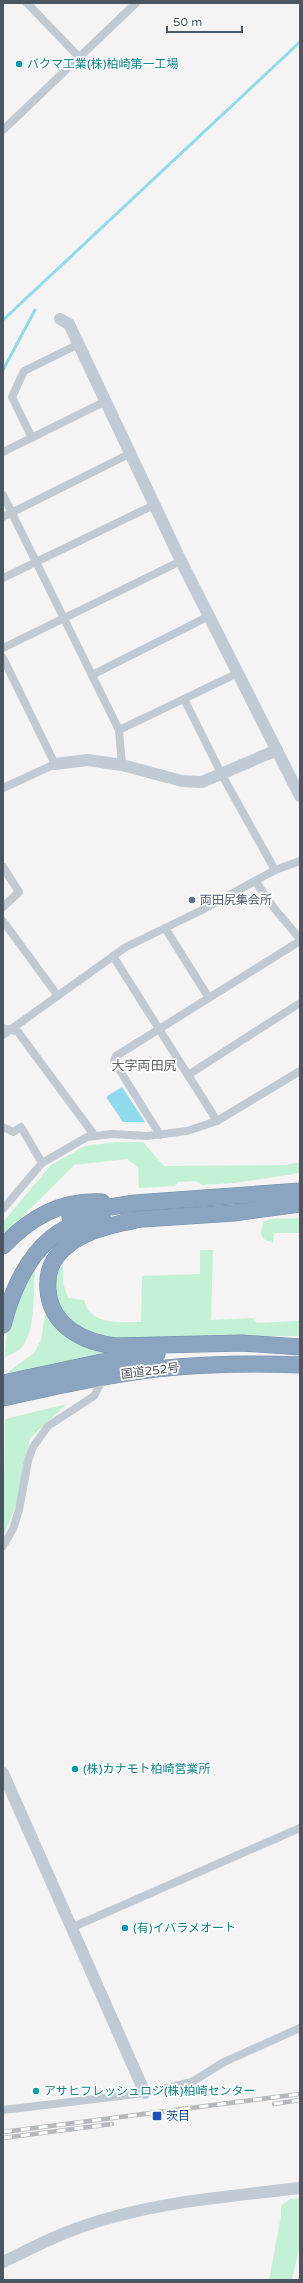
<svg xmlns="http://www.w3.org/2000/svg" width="303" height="2283" viewBox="0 0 303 2283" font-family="'Varela Round','Noto Sans JP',sans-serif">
  <rect width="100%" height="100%" fill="#f5f3f3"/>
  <g fill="#c3f1d5">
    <path d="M 116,1142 L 143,1142 L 164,1166 L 286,1165 L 300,1162 L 300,1173 L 234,1183 L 202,1185 L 196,1181 L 178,1182 L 175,1186 L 139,1188 L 138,1167 L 127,1159 L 74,1165 L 3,1236 L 3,1222 L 51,1165 L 85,1146 Z"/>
    <path d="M 300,1218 L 300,1233 L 274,1233 L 273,1243 L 265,1240 L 261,1234 L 263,1223 L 270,1219 Z"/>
    <path d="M 200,1250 L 213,1250 L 211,1320 L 253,1318 L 256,1323 L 300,1321 L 300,1336 L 209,1337 L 128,1342 L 84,1332 L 60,1313 C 57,1295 51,1279 63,1264 L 63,1283 L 68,1298 L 84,1300 C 90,1326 120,1322 141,1322 L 142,1276 L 200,1274 Z"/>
    <path d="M 35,1269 C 33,1290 36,1328 23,1346 C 18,1352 11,1354 5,1357 C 6,1326 14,1293 35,1269 Z"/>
    <path d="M 46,1309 L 77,1343 L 94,1350 L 125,1355 L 7,1373 L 34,1353 L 41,1340 Z"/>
    <path d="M 67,1404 L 30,1438 L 18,1500 L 3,1537 L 5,1419 Z"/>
    <path d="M 300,2198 L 300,2244 L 292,2280 L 269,2280 L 281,2216 L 281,2206 L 290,2199 Z"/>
  </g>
  <path fill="#90daee" d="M 122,1087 L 145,1122 L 123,1122 L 106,1097 Z"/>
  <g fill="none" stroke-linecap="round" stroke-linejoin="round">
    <g stroke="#90daee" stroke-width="3">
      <path d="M 3,320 L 300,42"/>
      <path d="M 3,370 L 35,310"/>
    </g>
    <g stroke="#7690ad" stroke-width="17">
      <g id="highway">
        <path d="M 70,1217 L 91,1210 L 135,1203 L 300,1191"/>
        <path d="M 127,1220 L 234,1213 L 300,1204"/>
        <path d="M 136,1220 C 107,1226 76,1232 57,1256 C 49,1266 47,1278 48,1290 C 51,1327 85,1343 117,1346 L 242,1343 L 300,1347"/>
        <path d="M 3,1246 C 31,1217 61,1200 102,1202"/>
        <path d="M 3,1325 C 16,1275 44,1220 103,1220"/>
        <path d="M 3,1383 L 97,1363 L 157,1354"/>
        <path d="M 3,1398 C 54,1387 105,1375 156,1369 C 204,1364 252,1363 300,1365"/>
      </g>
    </g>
    <g stroke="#c1cad2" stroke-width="8">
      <path d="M 27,3 L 78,56"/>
      <path d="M 3,130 L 136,3"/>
      <path d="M 32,438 L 12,397 L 24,371 L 77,345"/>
      <path d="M 3,452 L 104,402"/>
      <path d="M 3,495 L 119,730 L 122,765"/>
      <path d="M 3,517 L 129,454"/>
      <path d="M 3,578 L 154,505"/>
      <path d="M 3,648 L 181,561"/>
      <path d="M 3,658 L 55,764 L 3,788"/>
      <path d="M 92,675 L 209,616"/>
      <path d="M 184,699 L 222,775 L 275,870"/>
      <path d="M 119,730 L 238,673"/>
      <path d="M 3,867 L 19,892 L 3,907"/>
      <path d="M 256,882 L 274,908 L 300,939"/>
      <path d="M 3,921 L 58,996"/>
      <path d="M 165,928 L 209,998"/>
      <path d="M 113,956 L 217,1121"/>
      <path d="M 3,1028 L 18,1032 L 95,1136"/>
      <path d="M 3,1035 L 126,947 L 202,910 L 275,870 L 300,861"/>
      <path d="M 188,1075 L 300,1003"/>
      <path d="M 3,1127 L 13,1132 L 21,1127 L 42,1163"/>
      <path d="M 160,1135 L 114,1061 L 116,1056 L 300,941"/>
      <path d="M 3,1209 L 42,1163 L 87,1137 L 112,1134 L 147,1136 L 187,1131 L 217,1121 L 300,1071"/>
      <path d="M 3,1546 L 13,1529 L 19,1510 L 28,1461 L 33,1447 L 48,1426 L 94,1396 L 104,1377"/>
      <path d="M 73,1927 L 300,1828"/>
      <path d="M 3,2110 L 145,2093 L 192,2082 L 224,2062 L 300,2028"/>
    </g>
    <g stroke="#c1cbd6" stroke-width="12">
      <path d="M 60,319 L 69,324 L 181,561 L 300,796"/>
      <path d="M 55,764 L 87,760 L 122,765 L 182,781 L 202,782 L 277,750"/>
      <path d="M 3,1773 L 145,2093"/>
      <path d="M 3,2262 C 28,2250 52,2237 78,2228 C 149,2202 226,2197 300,2188"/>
    </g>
    <use href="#highway" stroke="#8ba5c1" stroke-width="16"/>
    <g stroke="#b5b8bd" stroke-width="4.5">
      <g id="rail">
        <path d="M 274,2104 L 300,2100"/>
        <path d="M 3,2132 L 300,2094"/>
        <path d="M 3,2138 L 112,2124"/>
      </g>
    </g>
    <use href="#rail" stroke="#fff" stroke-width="3" stroke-dasharray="9" stroke-linecap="butt"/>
  </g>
  <g fill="#0f9aa8" stroke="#fff" stroke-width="1.5">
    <circle cx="19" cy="64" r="4"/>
    <circle cx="75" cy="1769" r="4"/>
    <circle cx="125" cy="1928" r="4"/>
    <circle cx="36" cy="2091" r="4"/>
  </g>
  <circle fill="#5c6f8a" stroke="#fff" stroke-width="1.5" cx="192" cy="900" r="4"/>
  <rect fill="#1a4fb4" stroke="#fff" stroke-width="1.5" x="152" y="2111" width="10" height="10" rx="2"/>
  <g text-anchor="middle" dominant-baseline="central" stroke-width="3.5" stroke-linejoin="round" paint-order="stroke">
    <g font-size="12" fill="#0d838f" stroke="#fff" text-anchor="start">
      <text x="27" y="64">バクマ工業(株)柏崎第一工場</text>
      <text x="83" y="1769">(株)カナモト柏崎営業所</text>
      <text x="133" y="1928">(有)イバラメオート</text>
      <text x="44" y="2091">アサヒフレッシュロジ(株)柏崎センター</text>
    </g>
    <g font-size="12" fill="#4e5e75" stroke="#fff" text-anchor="start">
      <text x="200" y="900">両田尻集会所</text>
    </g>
    <g font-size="12" fill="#4a5661" stroke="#fff">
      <text transform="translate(150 1371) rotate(-7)">国道252号</text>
    </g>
    <g font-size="12" fill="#164399" stroke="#fff" text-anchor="start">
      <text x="166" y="2116">茨目</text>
    </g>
    <g font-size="13" fill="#5f6368" stroke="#fff">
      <text x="144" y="1066">大字両田尻</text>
    </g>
  </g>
  <rect width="303" height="2283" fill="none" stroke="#4a5661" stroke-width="8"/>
  <path d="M167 26v6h75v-6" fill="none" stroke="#4a5661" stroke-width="2"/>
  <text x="173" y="26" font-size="12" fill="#4a5661" stroke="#ffffff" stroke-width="3" paint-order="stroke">50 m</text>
</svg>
